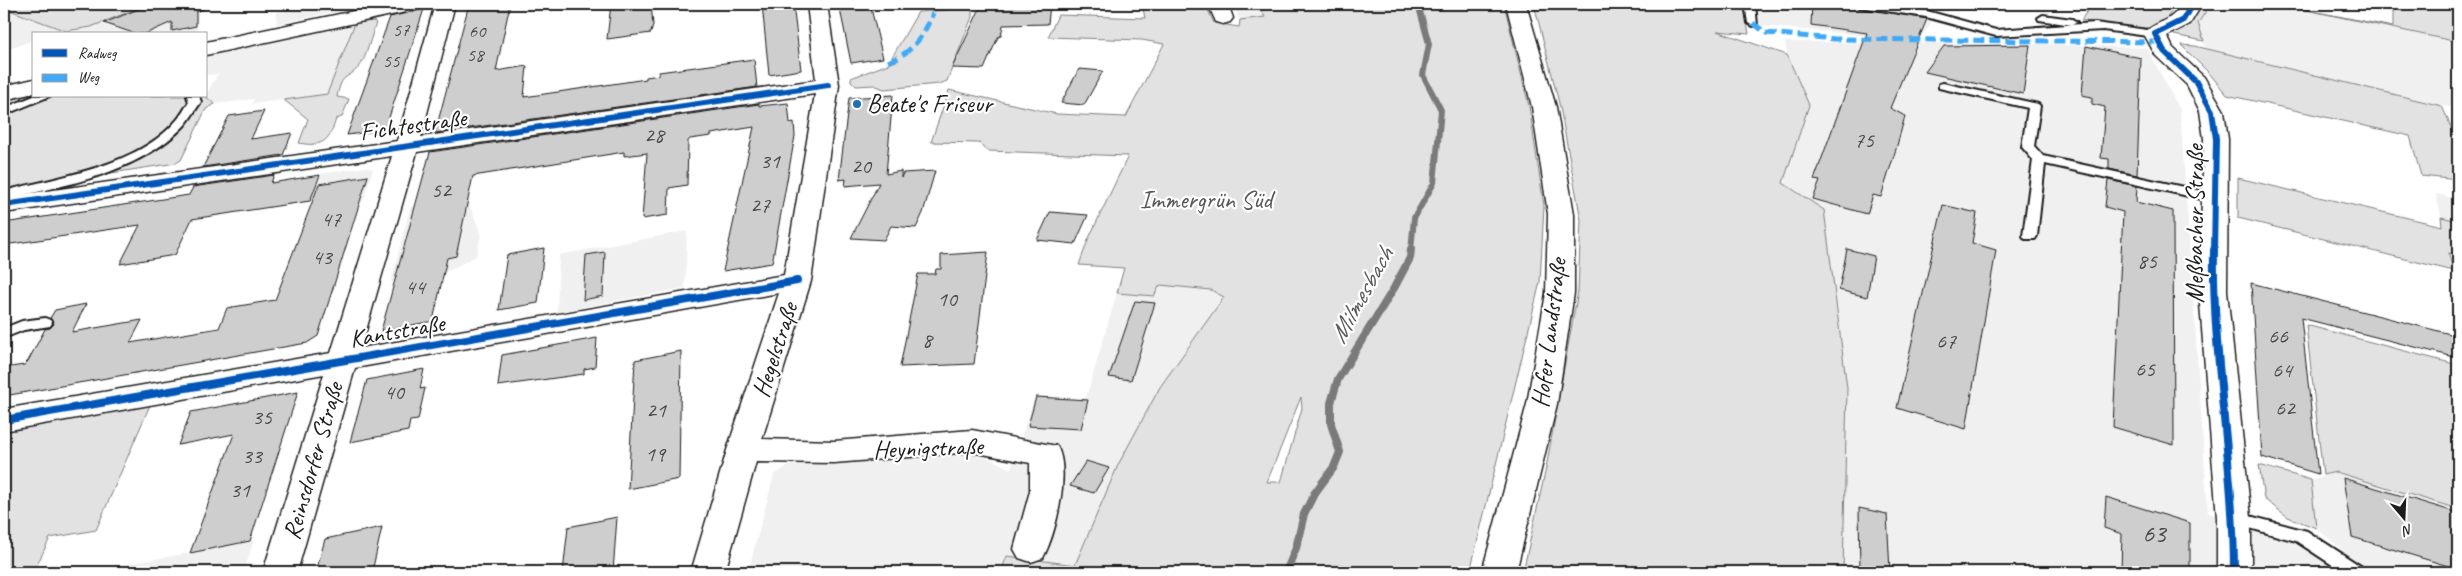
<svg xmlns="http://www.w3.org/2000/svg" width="2462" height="576" viewBox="0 0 2462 576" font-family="Caveat,sans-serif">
  <rect width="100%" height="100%" fill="#fff"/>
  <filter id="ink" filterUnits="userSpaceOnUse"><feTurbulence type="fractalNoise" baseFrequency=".02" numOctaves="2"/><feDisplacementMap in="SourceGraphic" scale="10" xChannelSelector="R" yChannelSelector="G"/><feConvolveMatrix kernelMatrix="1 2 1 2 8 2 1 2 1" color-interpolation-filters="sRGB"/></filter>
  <g filter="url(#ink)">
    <g fill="#f0f0f0">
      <path d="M 148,4 L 190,4 L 198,14 L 197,34 L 79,34 L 66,31 L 57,34 L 34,34 L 34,40 L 4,51 L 4,8 L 66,31 L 91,27 Z"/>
      <path d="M 316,4 L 359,4 L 360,7 L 277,24 L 276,12 Z"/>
      <path d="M 1231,4 L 1258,4 L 1265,17 L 1240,20 Z"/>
      <path d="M 1754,4 L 1941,4 L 1928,28 L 1916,40 L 1761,26 L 1755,14 Z"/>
      <path d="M 2211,4 L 2278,4 L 2458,42 L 2458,109 L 2206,50 L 2198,23 Z"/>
      <path d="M 355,23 L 327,94 L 252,104 L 254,99 L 215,104 L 205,96 L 218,74 L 206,75 L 206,55 Z"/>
      <path d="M 1785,42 L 2043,44 L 2147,48 L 2180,110 L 2208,513 L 2343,550 L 2316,528 L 2311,480 L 2336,472 L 2458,509 L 2458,572 L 1843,572 L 1847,388 L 1824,210 L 1783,183 L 1809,105 L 1788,57 Z"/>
      <path d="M 365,167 L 373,169 L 363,202 L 336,207 L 312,197 L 321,174 Z"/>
      <path d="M 2436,194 L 2458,199 L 2458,221 L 2441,217 Z"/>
      <path d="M 458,201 L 469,204 L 481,234 L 476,256 L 444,273 L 391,282 L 410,208 Z"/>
      <path d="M 687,231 L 685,288 L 557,312 L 559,255 Z"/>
      <path d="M 1160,285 L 1211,290 L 1225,296 L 1160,387 L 1118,465 L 1075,566 L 1008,556 L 1001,572 L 748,572 L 774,475 L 794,462 L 954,447 L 985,456 L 1011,469 L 1035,396 L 1086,398 L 1117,293 L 1154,296 Z"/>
      <path d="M 254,540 L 244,572 L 79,572 L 190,553 Z"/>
    </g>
    <g fill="#e2e2e2" stroke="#7f7f7f" fill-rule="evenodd">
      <path d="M 4,4 L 148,4 L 91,27 L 66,31 L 4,8 Z"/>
      <path d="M 1142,4 L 1205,4 L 1214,23 L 1239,27 L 1240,20 L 1265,17 L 1259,6 L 1276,4 L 1504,4 L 1529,106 L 1544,206 L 1540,282 L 1470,572 L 1001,572 L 1007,556 L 1075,565 L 1118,465 L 1160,387 L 1224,297 L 1211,290 L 1160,285 L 1154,296 L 1117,293 L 1124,268 L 1079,265 L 1088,240 L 1128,156 L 988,151 L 979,143 L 931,142 L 949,90 L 1057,114 L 1126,117 L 1164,44 L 1142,40 L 1048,37 L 1058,15 L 1145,18 ZM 1301,397 L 1302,408 L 1281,482 L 1267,482 Z"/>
      <path d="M 1534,4 L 1744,4 L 1749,34 L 1717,31 L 1787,55 L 1809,105 L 1783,183 L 1824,210 L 1847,388 L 1843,572 L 1523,572 L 1546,468 L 1578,291 L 1581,220 L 1560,107 Z"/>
      <path d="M 2063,4 L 2178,4 L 2168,16 L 2165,26 C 2137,31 2109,26 2081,20 L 2088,10 Z"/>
      <path d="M 2204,4 L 2211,4 L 2198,23 L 2204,41 L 2174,35 L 2173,32 L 2192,19 Z"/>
      <path d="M 2278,4 L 2393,27 L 2393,4 L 2458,4 L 2458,42 Z"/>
      <path d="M 972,8 L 972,17 L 947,81 L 939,84 L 884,89 L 874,85 L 856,86 L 851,81 L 851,78 L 899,60 L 891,59 L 918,12 Z"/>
      <path d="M 374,21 L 376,23 C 372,33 366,60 359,67 C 346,81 342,72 337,97 L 349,99 L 342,117 L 336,119 C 330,139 324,148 299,143 L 308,119 L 284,100 L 327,94 L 355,23 Z"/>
      <path d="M 2181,45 L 2195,46 L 2442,106 L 2458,143 L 2458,180 L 2421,176 L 2410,136 L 2227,95 L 2209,73 Z"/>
      <path d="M 34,94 L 34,96 L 205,96 L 215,104 L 206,109 L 181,160 L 176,163 L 99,175 L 55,192 L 4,199 L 4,102 Z"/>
      <path d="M 2238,178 L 2442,226 L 2441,217 L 2458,221 L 2458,255 L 2448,253 L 2454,271 L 2238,218 Z"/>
      <path d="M 2306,325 L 2458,365 L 2458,509 L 2336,472 L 2323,475 Z"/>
      <path d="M 150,405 L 96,530 L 50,538 L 36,567 L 38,572 L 4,572 L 4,431 Z"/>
      <path d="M 2259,465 L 2311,480 L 2316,528 L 2288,517 L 2264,499 Z"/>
    </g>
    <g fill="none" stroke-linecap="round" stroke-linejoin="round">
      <path stroke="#7a7a7a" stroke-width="6" d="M 1411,251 L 1414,218 L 1434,183 L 1441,110 L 1423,75 L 1429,44 L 1418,4"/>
      <path stroke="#7a7a7a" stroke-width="8" d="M 1286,572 L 1296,548 L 1304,514 L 1314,494 L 1334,467 L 1340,452 L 1331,424 L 1331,403 L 1338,379 L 1394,288 L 1410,258 L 1411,249"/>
    </g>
    <g fill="#cecece" stroke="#1c1c1c">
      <path d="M 151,4 L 214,4 L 196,12 L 196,26 L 172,31 L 172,22 L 145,34 L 136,34 L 104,23 Z"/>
      <path d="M 469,4 L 510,4 L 496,71 L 527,66 L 524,97 L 646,79 L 646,77 L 659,75 L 659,72 L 754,59 L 757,87 L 435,133 Z"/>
      <path d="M 611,4 L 651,4 L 653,25 L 651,33 L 607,39 Z"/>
      <path d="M 762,4 L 793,4 L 801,70 L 769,75 Z"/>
      <path d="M 839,4 L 870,4 L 883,58 L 851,63 Z"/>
      <path d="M 982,4 L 1050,4 L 1048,24 L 1003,25 L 1001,36 L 998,37 L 984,69 L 952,68 Z"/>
      <path d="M 1812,4 L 1839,4 L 1927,19 L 1890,108 L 1905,116 L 1896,149 L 1881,197 L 1873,195 L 1867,214 L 1813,199 L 1820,181 L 1814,180 L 1867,33 L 1811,25 Z"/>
      <path d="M 424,9 L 385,130 L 347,135 L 390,17 Z"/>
      <path d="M 2030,45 L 2023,94 L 1925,72 L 1944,46 Z"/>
      <path d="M 2086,46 L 2141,58 L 2137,175 L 2109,169 L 2109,159 L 2101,158 L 2105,107 L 2092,104 L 2092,97 L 2082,95 Z"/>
      <path d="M 1079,69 L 1103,71 L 1084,105 L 1061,103 Z"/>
      <path d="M 893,95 L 886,174 L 901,171 L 901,178 L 903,173 L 935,171 L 923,213 L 916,228 L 891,226 L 884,240 L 851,238 L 879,183 L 845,186 L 846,179 L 839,180 L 849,98 Z"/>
      <path d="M 788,103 L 790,123 L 794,122 L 795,136 L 772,263 L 723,271 L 754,127 L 711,134 L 711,136 L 690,139 L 688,141 L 687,185 L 669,188 L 668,215 L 642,219 L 647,153 L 624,156 L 624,152 L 473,176 L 456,256 L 447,258 L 433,321 L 381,331 L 430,152 L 759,104 L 759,106 Z"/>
      <path d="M 264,111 L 251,139 L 292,133 L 283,155 L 203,167 L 229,116 Z"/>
      <path d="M 274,175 L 271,183 L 320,175 L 310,201 L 192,219 L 175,255 L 120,264 L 140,225 L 4,245 L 4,223 L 189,195 L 193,187 Z"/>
      <path d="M 368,176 L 318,336 L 307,343 L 4,396 L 4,368 L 24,365 L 28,361 L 45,329 L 50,328 L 54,324 L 50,318 L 55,310 L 86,304 L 72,332 L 142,320 L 130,343 L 219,328 L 227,308 L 275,300 L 319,184 Z"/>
      <path d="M 2108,180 L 2137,186 L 2136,202 L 2173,211 L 2174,445 L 2113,427 L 2123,212 L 2105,207 Z"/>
      <path d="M 1943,205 L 1977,213 L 1972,243 L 1996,250 L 1966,429 L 1897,408 Z"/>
      <path d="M 1050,212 L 1088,215 L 1075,244 L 1037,240 Z"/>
      <path d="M 544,248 L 538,303 L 499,310 L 507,255 Z"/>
      <path d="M 1847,249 L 1874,256 L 1867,297 L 1839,290 Z"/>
      <path d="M 605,252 L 603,296 L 583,300 L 586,255 Z"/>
      <path d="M 988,252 L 974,364 L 900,367 L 918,274 L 935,274 L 936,269 L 941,269 L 941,255 Z"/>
      <path d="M 2251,283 L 2458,336 L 2458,358 L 2301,318 L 2318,474 L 2262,457 Z"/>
      <path d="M 1135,301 L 1155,303 L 1131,380 L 1109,377 Z"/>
      <path d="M 597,338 L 595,367 L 584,369 L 584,374 L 498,386 L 502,355 Z"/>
      <path d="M 681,351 L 679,479 L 628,489 L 635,360 Z"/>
      <path d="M 424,369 L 420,389 L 425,388 L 418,420 L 410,421 L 408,431 L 350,442 L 367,380 Z"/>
      <path d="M 298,392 L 250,541 L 190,553 L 234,434 L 178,445 L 191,412 Z"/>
      <path d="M 1036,397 L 1088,400 L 1081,429 L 1028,426 Z"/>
      <path d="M 1086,461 L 1109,468 L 1094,493 L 1070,486 Z"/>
      <path d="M 2343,478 L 2458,513 L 2458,569 L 2352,537 Z"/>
      <path d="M 2106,497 L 2190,523 L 2190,572 L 2121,572 L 2122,534 L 2104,528 Z"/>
      <path d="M 1859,508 L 1887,514 L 1890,572 L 1860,572 Z"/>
      <path d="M 617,517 L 613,572 L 563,572 L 568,527 Z"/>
      <path d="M 382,527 L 372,572 L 316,572 L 325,539 Z"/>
    </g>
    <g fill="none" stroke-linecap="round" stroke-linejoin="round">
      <g stroke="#1c1c1c" stroke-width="4">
        <g id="service">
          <path d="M 1745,4 L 1755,4 L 1757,25 L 1753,26 L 1748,23 Z"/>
          <path d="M 1855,4 L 1879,4 L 1927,11 L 1996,30 L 2095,23 L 2155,31 L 2160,34 L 2155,37 L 2103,30 L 1996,36 L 1926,17 L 1860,7 Z"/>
          <path d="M 2043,15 L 2072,19 L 2077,22 L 2072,25 L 2039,20 L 2038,18 Z"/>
          <path d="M 1943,83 L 2038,104 L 2040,106 L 2034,146 L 2043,156 L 2215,194 L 2221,198 L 2215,202 L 2045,164 L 2037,236 L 2035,239 L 2025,239 L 2023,236 L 2033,160 L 2022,147 L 2028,108 L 1939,88 L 1939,84 Z"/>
          <path d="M 34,96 L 50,96 L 4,115 L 4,108 Z"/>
          <path d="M 187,96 L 199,96 L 201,102 C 195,110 190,120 183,127 C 138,173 64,186 4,199 L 4,191 C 59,177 138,166 176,121 C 181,116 185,108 189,102 Z"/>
          <path d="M 45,318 L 50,320 L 52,323 L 50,326 L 24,330 L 4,338 L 4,328 L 22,321 Z"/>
          <path d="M 2234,512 L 2307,531 L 2362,567 L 2365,572 L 2343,572 L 2296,541 L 2228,522 L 2226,518 L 2228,514 Z"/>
        </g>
      </g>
      <g stroke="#1c1c1c" stroke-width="3">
        <g id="minor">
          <path d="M 387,4 L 425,4 L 422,8 L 415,10 L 206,55 L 206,42 Z"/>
          <path d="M 435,4 L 455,4 L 421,137 L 816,80 L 807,4 L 827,4 L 839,85 L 811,281 L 762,439 L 834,441 L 972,430 L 1057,446 C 1071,471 1056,534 1043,558 L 1031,562 L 1019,558 L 1014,549 L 1030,491 L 1030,463 L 972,452 L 834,463 L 756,462 L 725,572 L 691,572 L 727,450 L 779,293 L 355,368 L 297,572 L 263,572 L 324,374 L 4,431 L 4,409 L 331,353 L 392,156 L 4,213 L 4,197 L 397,141 ZM 815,94 L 784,275 L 361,348 L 417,152 Z"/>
          <path d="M 1208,4 L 1228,4 L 1233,18 L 1230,22 L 1223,24 L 1216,22 Z"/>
          <path d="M 2182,4 L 2202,4 L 2190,24 L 2167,36 L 2173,48 L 2204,77 L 2224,111 L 2228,139 L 2227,291 L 2251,518 L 2251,572 L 2217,572 L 2217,518 L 2199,291 L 2204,139 L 2200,111 L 2187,85 L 2156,56 L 2144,34 C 2154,20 2170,25 2182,4 Z"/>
          <path d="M 34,79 L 34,93 L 4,100 L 4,86 Z"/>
        </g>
      </g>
      <g stroke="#1c1c1c" stroke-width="3">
        <path id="primary" d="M 1506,4 L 1526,4 L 1556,107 L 1574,214 L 1574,293 L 1557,404 L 1516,572 L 1482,572 L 1527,404 L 1546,293 L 1548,214 L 1532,107 Z"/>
      </g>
      <use href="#service" fill="#fff" fill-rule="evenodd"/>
      <use href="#minor" fill="#fff" fill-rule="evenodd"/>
      <use href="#primary" fill="#fff" fill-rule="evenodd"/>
      <g stroke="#3fa9f5" stroke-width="5" stroke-dasharray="11 5" stroke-linecap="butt">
        <path d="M 1753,23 L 1766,33 L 1835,39 L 2160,42"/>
        <path d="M 888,62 C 913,52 923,37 933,13"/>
      </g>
      <g stroke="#fff" stroke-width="9">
        <g id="cycleway-far1">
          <path d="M 2192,4 L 2183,20 L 2155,34 L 2164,51 L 2196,82 L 2212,111 L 2216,139 L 2214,251"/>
          <path d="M 4,205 L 828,85"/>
        </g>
      </g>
      <g stroke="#fff" stroke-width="11">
        <g id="cycleway">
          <path d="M 2214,249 C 2212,357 2234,464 2234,572"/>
          <path d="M 4,420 L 797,281"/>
        </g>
      </g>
      <use href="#cycleway-far1" stroke="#0057b8" stroke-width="6"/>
      <use href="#cycleway" stroke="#0057b8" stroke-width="8"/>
    </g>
  </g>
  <circle fill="#1f6fb2" stroke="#fff" stroke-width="2" cx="857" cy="104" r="5"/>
  <g text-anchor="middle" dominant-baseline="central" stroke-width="4.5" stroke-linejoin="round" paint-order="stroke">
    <g font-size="19" fill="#484848">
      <text x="401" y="30">57</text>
      <text x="477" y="31">60</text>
      <text x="475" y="55">58</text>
      <text x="391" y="61">55</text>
    </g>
    <g font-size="22" fill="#484848">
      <text x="654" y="135">28</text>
      <text x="1864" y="140">75</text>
      <text x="770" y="161">31</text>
      <text x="861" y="166">20</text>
      <text x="441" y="190">52</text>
      <text x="760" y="205">27</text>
      <text x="331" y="219">47</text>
      <text x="322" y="257">43</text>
      <text x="2147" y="261">85</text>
      <text x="415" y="287">44</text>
      <text x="947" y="299">10</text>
      <text x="2278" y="336">66</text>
      <text x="927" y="340">8</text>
      <text x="1946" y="341">67</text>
      <text x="2145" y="369">65</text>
      <text x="2282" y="370">64</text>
      <text x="394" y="392">40</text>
      <text x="2285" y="408">62</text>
      <text x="656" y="410">21</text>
      <text x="262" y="417">35</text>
      <text x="655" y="454">19</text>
      <text x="252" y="456">33</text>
      <text x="240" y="490">31</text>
    </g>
    <g font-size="25" fill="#1c1c1c" stroke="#fff" text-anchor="start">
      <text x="867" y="104">Beate's Friseur</text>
    </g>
    <g font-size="25" fill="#1c1c1c" stroke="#fff">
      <text transform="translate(413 125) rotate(-8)">Fichtestraße</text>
      <text transform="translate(2195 224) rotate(-90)">Meßbacher Straße</text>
      <text transform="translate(397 331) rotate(-10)">Kantstraße</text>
      <text transform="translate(1549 333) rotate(-83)">Hofer Landstraße</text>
      <text transform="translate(775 350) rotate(-72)">Hegelstraße</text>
      <text transform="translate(928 448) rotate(-2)">Heynigstraße</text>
      <text transform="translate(313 461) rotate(-74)">Reinsdorfer Straße</text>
    </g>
    <g font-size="25" fill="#575757" stroke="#fff">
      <text x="1206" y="200">Immergrün Süd</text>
    </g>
    <g font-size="26" font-style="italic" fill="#5a5a5a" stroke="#fff">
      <text transform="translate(1361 295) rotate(-61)">Milmesbach</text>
    </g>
    <g font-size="26" fill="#484848">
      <text x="2154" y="533">63</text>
    </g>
  </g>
  <rect width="2462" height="576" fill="none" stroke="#fff" stroke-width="20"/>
  <rect x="10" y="10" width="2442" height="556" fill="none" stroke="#1c1c1c" stroke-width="2" filter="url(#ink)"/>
  <rect x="32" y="32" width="175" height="65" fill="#ffffff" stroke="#a4a4a4"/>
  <rect x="42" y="49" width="25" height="8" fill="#0057b8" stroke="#a4a4a4"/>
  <text x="78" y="58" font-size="15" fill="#1c1c1c">Radweg</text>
  <rect x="42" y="74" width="25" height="8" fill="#3fa9f5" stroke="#a4a4a4"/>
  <text x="78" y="82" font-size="15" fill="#1c1c1c">Weg</text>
  <g transform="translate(2404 518) rotate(161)" stroke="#ffffff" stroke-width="4" paint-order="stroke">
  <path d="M0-4L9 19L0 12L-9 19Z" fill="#1c1c1c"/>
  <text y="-8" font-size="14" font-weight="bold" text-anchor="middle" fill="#1c1c1c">N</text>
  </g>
</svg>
